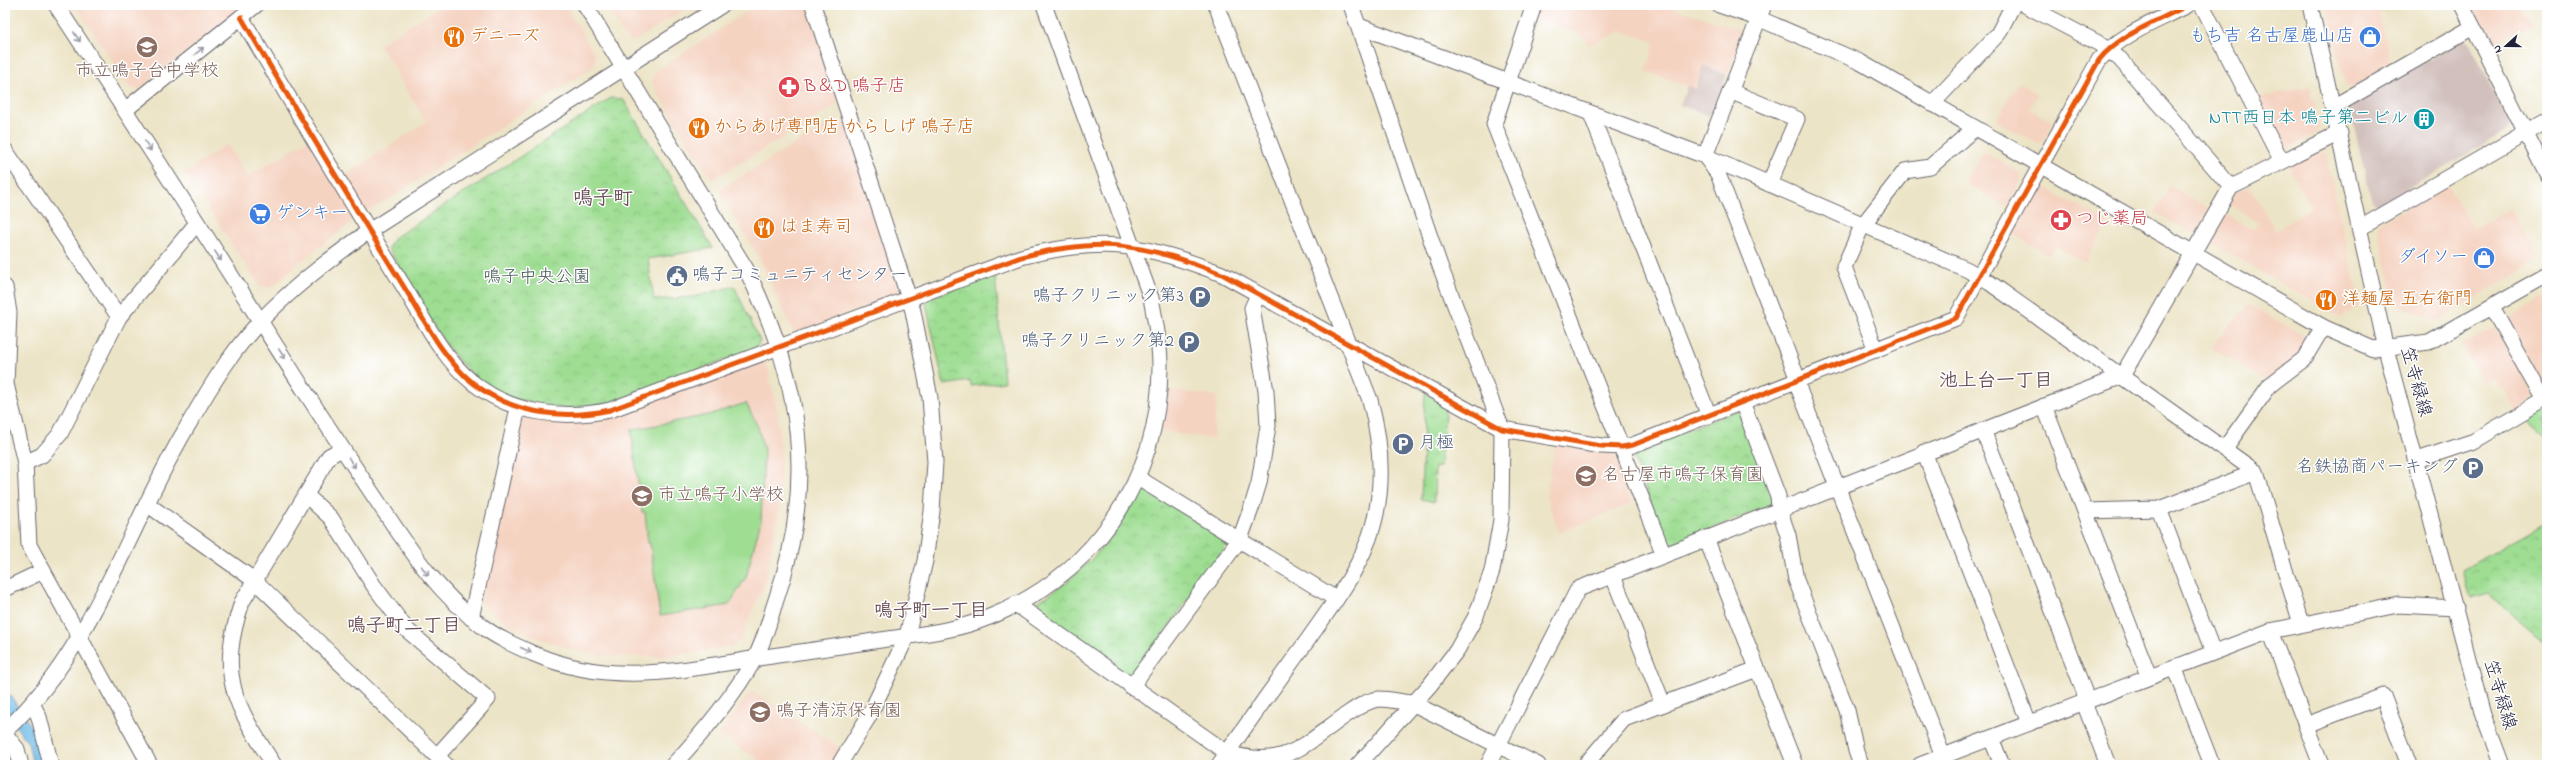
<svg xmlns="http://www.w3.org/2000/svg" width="2552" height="770" viewBox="0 0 2552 770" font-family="'Indie Flower','Klee One',sans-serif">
  <defs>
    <pattern id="grass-tufts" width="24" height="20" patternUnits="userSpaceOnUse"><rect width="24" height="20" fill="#9edd92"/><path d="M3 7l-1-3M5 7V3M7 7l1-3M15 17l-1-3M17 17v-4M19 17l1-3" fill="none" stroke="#88bd7f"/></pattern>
    <pattern id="park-crowns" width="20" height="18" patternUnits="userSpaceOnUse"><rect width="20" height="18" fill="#9edd92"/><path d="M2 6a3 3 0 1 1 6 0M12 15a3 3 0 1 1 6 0" fill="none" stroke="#88bd7f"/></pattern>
    <pattern id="water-ripples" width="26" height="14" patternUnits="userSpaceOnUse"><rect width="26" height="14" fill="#6ebce8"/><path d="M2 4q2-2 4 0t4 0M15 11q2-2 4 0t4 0" fill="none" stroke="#5fa1c8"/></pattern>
  </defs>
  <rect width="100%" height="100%" fill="#fff"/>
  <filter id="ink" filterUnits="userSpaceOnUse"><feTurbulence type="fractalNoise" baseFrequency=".025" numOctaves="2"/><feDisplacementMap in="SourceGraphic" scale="8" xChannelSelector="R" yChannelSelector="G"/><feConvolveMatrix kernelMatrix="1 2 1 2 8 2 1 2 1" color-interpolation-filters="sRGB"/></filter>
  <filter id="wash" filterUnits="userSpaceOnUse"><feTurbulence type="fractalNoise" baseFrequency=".012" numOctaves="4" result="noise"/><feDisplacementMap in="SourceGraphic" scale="16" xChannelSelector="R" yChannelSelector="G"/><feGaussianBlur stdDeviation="0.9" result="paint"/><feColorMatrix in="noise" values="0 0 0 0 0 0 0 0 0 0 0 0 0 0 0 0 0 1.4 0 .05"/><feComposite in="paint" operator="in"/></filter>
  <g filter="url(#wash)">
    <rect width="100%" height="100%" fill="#ece4c6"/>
    <g fill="#f5d3c1">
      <path d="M 75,5 L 244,5 L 138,90 L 130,88 Z"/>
      <path d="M 442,5 L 565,5 L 596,56 L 593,67 L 371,210 L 364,209 L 344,176 L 426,122 L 379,44 Z"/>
      <path d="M 605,5 L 691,5 L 635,41 L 626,39 Z"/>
      <path d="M 757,5 L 807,5 L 838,100 L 836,106 L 712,180 L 652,83 L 656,71 Z"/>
      <path d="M 1540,5 L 1663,5 L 1739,29 L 1742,37 L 1727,75 L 1704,65 L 1695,89 L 1646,71 L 1655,42 L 1621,31 L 1589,46 L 1582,34 L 1535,19 Z"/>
      <path d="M 2327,5 L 2385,5 L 2388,11 L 2378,13 L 2392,66 L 2353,89 L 2345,85 Z"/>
      <path d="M 2489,5 L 2519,5 L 2533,24 L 2488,44 L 2472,12 Z"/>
      <path d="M 2019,83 L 2038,94 L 2029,109 L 2054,123 L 2043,142 L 2036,143 L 1996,120 Z"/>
      <path d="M 2310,86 L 2319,128 L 2316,134 L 2287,149 L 2280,146 L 2256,98 Z"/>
      <path d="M 836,119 L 846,123 L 899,289 L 897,295 L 798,332 L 792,330 L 758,256 L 718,191 Z"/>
      <path d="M 308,140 L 354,215 L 352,222 L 295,266 L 271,288 L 259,286 L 185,172 L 227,144 L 247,177 Z"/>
      <path d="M 2320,151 L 2326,154 L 2360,304 L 2341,318 L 2212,244 L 2210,237 L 2224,213 L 2254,230 L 2259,222 L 2228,204 L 2235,193 L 2249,186 L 2276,231 L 2311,207 L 2289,166 Z"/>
      <path d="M 1983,152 L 2020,173 L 2022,179 L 2007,206 L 1965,183 Z"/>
      <path d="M 2447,184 L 2473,229 L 2510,208 L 2540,260 L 2436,321 L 2394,303 L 2378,228 L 2380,223 Z"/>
      <path d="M 2043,186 L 2108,223 L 2085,263 L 2056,247 L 2050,256 L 2011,233 L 2036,187 Z"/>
      <path d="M 2170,186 L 2211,210 L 2198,231 L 2193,233 L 2155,212 Z"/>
      <path d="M 2547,296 L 2547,391 L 2508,323 L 2510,318 Z"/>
      <path d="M 2250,305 L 2311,340 L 2301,357 L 2268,382 L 2210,347 Z"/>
      <path d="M 2492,329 L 2497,331 L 2535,397 L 2516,413 L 2502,387 L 2499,388 L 2493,378 L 2484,383 L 2462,346 Z"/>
      <path d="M 761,359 L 767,364 L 777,410 L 781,449 L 779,512 L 765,581 L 741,640 L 733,646 L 664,657 L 605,656 L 577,651 L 537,638 L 508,624 L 485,607 L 481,601 L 521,420 L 527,416 Z"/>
      <path d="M 1167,390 L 1217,396 L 1213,439 L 1161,431 Z"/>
      <path d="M 1555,445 L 1610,453 L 1615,457 L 1633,503 L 1559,533 L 1546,496 Z"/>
      <path d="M 751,691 L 842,749 L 830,765 L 766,765 L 719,734 Z"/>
    </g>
    <g fill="#d1c0bc">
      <path d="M 2463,40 L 2469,42 L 2510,124 L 2507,131 L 2379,205 L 2372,203 L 2350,110 L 2354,103 Z"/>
      <path d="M 1703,65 L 1727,75 L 1709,116 L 1680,105 L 1687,86 L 1696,89 Z"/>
    </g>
    <path fill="url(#grass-tufts)" stroke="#608066" d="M 1425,393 L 1446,404 L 1440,467 L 1435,467 L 1434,502 L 1421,499 Z"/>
    <g fill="url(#park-crowns)" stroke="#608066">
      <path d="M 611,98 L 623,99 L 713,248 L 648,259 L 654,300 L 694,297 L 734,286 L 760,341 L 756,348 L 608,404 C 580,410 556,410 529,402 C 521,400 511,398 503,395 C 453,375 415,293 388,248 L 394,238 Z"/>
      <path d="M 995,274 L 1004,382 L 971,386 L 970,381 L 944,385 L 926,304 L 929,298 Z"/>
      <path d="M 2547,404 L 2547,436 L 2524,417 Z"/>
      <path d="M 1735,411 L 1742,413 L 1775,498 L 1772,505 L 1672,544 L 1665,541 L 1633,456 L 1636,450 Z"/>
      <path d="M 1147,489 L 1225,537 L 1228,544 L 1134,674 L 1127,676 L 1039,613 L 1038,602 L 1066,583 L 1095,556 L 1116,530 L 1138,493 Z"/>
      <path d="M 2547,522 L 2547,652 L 2544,641 L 2489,594 L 2471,599 L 2463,570 Z"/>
    </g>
    <path fill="#9edd92" stroke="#608066" d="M 746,403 L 758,427 L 764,450 L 761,520 L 746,577 L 729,605 L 660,616 L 650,543 L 648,543 L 645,512 L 642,512 L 631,430 L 708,415 Z"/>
    <path fill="url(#water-ripples)" stroke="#486f92" d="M 5,688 L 36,733 L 45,765 L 33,765 L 28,743 L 5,712 Z"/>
  </g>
  <g filter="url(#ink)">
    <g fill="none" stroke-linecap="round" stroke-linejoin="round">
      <g stroke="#69666c" stroke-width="17">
        <g id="minor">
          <path d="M 56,5 C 141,133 223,263 306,393 C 330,430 355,468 380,505 C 411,551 437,592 482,626 C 497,638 516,646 534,654 C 616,689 688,668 772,656 C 809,651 845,645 881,640 C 913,635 948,632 979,621 C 1090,581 1161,482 1160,365 C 1160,342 1155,320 1151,298 L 1044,5"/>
          <path d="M 585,5 L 746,269 C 802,381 817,483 775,603 C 769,621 764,643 754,660 C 732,698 703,733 673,765"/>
          <path d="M 813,5 L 913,311 L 930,398 L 935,462 L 932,511 L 925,561 L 907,636 L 869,716 L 839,765"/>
          <path d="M 1216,5 L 1370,400 C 1381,441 1385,484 1373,526 C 1361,569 1332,605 1307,641 C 1277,682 1247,723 1219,765"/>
          <path d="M 1351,5 L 1440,266 L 1502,429 L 1501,520 L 1492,571 L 1476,616 L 1457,650 L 1430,685 L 1358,765"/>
          <path d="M 1534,5 L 1508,82 L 1705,156 L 1968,270 L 1990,283 L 2256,472 L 2301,624"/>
          <path d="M 1719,5 L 1760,19 L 1860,62 L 2323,327 L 2373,349 L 2429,342 L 2547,275"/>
          <path d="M 1764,5 L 1705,156 L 1718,174 L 1795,372 L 1800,392 L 1943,756"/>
          <path d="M 2202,5 L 2281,160"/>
          <path d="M 2310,5 L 2386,349 L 2483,715 L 2502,765"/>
          <path d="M 2462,5 L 2547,175"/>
          <path d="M 241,17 C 293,105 345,192 399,279 C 421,313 440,356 472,382 C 511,414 562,420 610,410 L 1021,257 C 1104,236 1144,244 1222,274 L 1502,429 L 1601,446 L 1622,447 L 1633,445 L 1956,318 L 2099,60 C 2120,34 2158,21 2188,5"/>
          <path d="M 1359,26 L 1508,82 L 1494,124 L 1664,555"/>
          <path d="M 1730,91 L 1797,119 L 1769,184"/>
          <path d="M 1932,104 L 1998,34 L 2013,5"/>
          <path d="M 2333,107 L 2473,27"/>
          <path d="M 125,110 L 256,5"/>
          <path d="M 1591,114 L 1709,416"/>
          <path d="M 5,150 L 119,317"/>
          <path d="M 2231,187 C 2268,170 2303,150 2340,133"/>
          <path d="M 2360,228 L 2547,120"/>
          <path d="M 5,287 L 9,313 L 6,384 L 25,463 L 29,545 L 150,765"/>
          <path d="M 1876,350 L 1844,267 L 1862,226 L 1905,171 L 1930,167 L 1975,128"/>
          <path d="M 1742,402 L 1778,496 L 1779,509 L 1788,535 L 1796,580 L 1847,710 L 1856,751 L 1861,765"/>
          <path d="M 2044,406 L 2149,676"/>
          <path d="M 1983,430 L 2084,691 L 2086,708 L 2108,765"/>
          <path d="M 2225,448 L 2270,385 L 2304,359 L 2323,327"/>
          <path d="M 1924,452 L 2029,723"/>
          <path d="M 2417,460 L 2474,441 L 2544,400 L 2492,308"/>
          <path d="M 25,463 L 42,455 L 60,434 L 119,317 L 197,223"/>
          <path d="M 1138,478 L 1336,599"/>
          <path d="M 306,495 L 331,518 L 374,586 L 407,630 L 488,699 L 437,756"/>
          <path d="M 147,504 L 254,580 L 446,765"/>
          <path d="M 2159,509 L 2213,652"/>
          <path d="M 2085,511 L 2159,509 L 2256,472"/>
          <path d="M 1706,538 L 1795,765"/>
          <path d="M 1613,576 L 1663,704"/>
          <path d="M 5,589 L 43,571"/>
          <path d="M 1016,604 L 1227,753 C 1285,770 1302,746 1346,715 C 1355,709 1367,700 1379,699 C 1390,699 1401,702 1412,703 L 1538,765"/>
          <path d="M 471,618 L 518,408"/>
          <path d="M 2270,631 L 2321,765"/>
          <path d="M 2174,667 L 2212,765"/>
          <path d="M 1131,687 L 1240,539 L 1252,506 L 1259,483 L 1268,426 L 1266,391 L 1252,308 L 1258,295"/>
          <path d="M 33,705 L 39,717 L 51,765"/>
          <path d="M 2306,725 L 2383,696 L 2409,765"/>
          <path d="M 5,731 C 89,654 124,539 179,441 C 195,413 211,384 230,358 C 264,309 321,265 369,231 L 722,5"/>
          <path d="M 5,734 L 17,749 L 21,765"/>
          <path d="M 1991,738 L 2002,765"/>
          <path d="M 274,765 C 234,703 217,677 242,602 L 329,456 L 342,449"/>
          <path d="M 1488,765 L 1578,589 L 2122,376 L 2231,187 L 2120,59 L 2098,43 L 2025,5"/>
          <path d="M 1585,765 L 1624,719 L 1757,669"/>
          <path d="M 1920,765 L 2270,631 L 2398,605 L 2456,608"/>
        </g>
      </g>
      <use href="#minor" stroke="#fff" stroke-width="15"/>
      <g stroke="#fff" stroke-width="8">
        <path id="cycleway" d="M 241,17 C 293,105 345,192 399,279 C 421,313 440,356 472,382 C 511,414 562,420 610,410 L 1021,257 C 1104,236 1144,244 1222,274 L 1502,429 L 1601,446 L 1622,447 L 1633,445 L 1956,318 L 2099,60 C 2120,34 2158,21 2188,5"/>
      </g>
      <use href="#cycleway" stroke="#e8590c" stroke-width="5"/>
    </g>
    <defs><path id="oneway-shaft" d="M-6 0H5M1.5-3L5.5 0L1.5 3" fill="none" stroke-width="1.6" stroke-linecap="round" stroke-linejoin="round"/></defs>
    <g stroke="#9c9ca7">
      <use href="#oneway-shaft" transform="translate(77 37) rotate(57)"/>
      <use href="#oneway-shaft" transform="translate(199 51) rotate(-39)"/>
      <use href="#oneway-shaft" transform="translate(148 146) rotate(58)"/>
      <use href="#oneway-shaft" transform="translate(218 256) rotate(57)"/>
      <use href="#oneway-shaft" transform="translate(282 354) rotate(57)"/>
      <use href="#oneway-shaft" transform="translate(352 463) rotate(56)"/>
      <use href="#oneway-shaft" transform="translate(425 571) rotate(53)"/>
      <use href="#oneway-shaft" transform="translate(526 650) rotate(24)"/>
    </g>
  </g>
  <defs>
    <g id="restaurant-disc" transform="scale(1.15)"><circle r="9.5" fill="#e8710a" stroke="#fff"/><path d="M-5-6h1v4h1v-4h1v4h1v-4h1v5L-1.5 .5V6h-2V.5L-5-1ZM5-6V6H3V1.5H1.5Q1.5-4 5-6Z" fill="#fff"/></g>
    <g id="shop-disc" transform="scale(1.15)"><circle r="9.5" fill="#3f7fe0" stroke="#fff"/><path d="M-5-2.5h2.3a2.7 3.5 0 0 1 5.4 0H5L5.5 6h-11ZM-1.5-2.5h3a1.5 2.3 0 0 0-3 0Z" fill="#fff"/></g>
    <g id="school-disc" transform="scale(1.15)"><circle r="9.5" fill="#8d6e63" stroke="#fff"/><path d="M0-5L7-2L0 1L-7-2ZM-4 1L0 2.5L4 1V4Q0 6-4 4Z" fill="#fff"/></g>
    <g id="pharmacy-disc" transform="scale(1.15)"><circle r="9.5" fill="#e0444e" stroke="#fff"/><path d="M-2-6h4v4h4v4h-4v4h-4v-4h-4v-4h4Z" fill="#fff"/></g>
    <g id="building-disc" transform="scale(1.15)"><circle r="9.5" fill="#0f9aa8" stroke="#fff"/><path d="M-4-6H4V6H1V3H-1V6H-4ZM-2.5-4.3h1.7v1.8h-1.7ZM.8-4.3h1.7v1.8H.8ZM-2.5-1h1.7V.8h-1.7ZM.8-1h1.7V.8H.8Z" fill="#fff"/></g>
    <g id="supermarket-disc" transform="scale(1.15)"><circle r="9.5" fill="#3f7fe0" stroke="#fff"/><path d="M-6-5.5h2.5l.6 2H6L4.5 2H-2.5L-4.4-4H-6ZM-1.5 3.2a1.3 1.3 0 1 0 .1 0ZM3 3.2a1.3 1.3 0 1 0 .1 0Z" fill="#fff"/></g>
    <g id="civic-disc" transform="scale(1.15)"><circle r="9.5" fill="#5c6f8a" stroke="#fff"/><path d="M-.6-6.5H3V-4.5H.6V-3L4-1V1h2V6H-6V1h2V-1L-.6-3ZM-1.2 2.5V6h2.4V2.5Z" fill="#fff"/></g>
    <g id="parking-disc" transform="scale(1.15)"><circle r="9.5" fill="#5c6f8a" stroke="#fff"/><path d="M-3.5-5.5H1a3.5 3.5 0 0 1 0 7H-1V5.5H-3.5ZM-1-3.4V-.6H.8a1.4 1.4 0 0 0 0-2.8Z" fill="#fff"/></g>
  </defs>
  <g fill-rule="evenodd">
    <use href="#restaurant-disc" x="454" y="37"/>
    <use href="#shop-disc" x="2370" y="37"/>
    <use href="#school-disc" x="147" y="47"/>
    <use href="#pharmacy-disc" x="789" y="87"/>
    <use href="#building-disc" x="2424" y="119"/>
    <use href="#restaurant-disc" x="699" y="128"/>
    <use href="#supermarket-disc" x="260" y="214"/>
    <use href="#pharmacy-disc" x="2061" y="220"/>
    <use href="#restaurant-disc" x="764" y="228"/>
    <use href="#shop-disc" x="2484" y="258"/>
    <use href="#civic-disc" x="677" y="276"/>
    <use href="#parking-disc" x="1200" y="297"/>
    <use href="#restaurant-disc" x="2326" y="300"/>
    <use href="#parking-disc" x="1189" y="342"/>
    <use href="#parking-disc" x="1403" y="444"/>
    <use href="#parking-disc" x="2473" y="468"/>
    <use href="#school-disc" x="1586" y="476"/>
    <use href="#school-disc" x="642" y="496"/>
    <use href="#school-disc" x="760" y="712"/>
  </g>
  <g text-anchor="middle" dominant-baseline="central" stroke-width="3" stroke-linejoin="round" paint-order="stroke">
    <g font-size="18" fill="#c56008" stroke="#fff" text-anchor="start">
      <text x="470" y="37">デニーズ</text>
      <text x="714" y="128">からあげ専門店 からしげ 鳴子店</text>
      <text x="780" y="228">はま寿司</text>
      <text x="2342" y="300">洋麺屋 五右衛門</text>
    </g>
    <g font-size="18" fill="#366cbe" stroke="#fff" text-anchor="end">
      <text x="2354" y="37">もち吉 名古屋鹿山店</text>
      <text x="276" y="214" text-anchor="start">ゲンキー</text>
      <text x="2468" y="258">ダイソー</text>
    </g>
    <g font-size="18" fill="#785e54" stroke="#fff" text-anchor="start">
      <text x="147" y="72" text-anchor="middle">市立鳴子台中学校</text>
      <text x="1602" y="476">名古屋市鳴子保育園</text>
      <text x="658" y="496">市立鳴子小学校</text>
      <text x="776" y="712">鳴子清涼保育園</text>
    </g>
    <g font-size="18" fill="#be3a42" stroke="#fff" text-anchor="start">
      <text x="804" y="87">B＆D 鳴子店</text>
      <text x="2076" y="220">つじ薬局</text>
    </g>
    <g font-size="18" fill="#0d838f" stroke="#fff" text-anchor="end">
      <text x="2408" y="119">NTT西日本 鳴子第二ビル</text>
    </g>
    <g font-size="18" fill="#4e5e75" stroke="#fff" text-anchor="end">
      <text x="692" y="276" text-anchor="start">鳴子コミュニティセンター</text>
      <text x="1184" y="297">鳴子クリニック第3</text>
      <text x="1174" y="342">鳴子クリニック第2</text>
      <text x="1418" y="444" text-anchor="start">月極</text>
      <text x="2458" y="468">名鉄協商パーキング</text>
    </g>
    <g font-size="18" fill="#475a55" stroke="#fff">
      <text x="537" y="278">鳴子中央公園</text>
    </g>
    <g font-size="18" fill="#22223b" stroke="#fff">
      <text transform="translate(2415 382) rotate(74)">笠寺緑線</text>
      <text transform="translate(2499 695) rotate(73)">笠寺緑線</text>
    </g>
    <g font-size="19" font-weight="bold" fill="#6c5158" stroke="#fff">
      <text x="1996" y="381">池上台一丁目</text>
      <text x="931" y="611">鳴子町一丁目</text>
      <text x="404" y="626">鳴子町二丁目</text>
    </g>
    <g font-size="20" font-weight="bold" fill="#6c5158" stroke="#fff">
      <text x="603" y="199">鳴子町</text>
    </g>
  </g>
  <rect width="2552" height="770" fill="none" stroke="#fff" stroke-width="20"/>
  <g transform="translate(2506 46) rotate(249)" stroke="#ffffff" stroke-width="3" paint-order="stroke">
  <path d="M0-3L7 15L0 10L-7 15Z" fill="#22223b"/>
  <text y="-6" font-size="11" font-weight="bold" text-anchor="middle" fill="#22223b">N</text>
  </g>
</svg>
